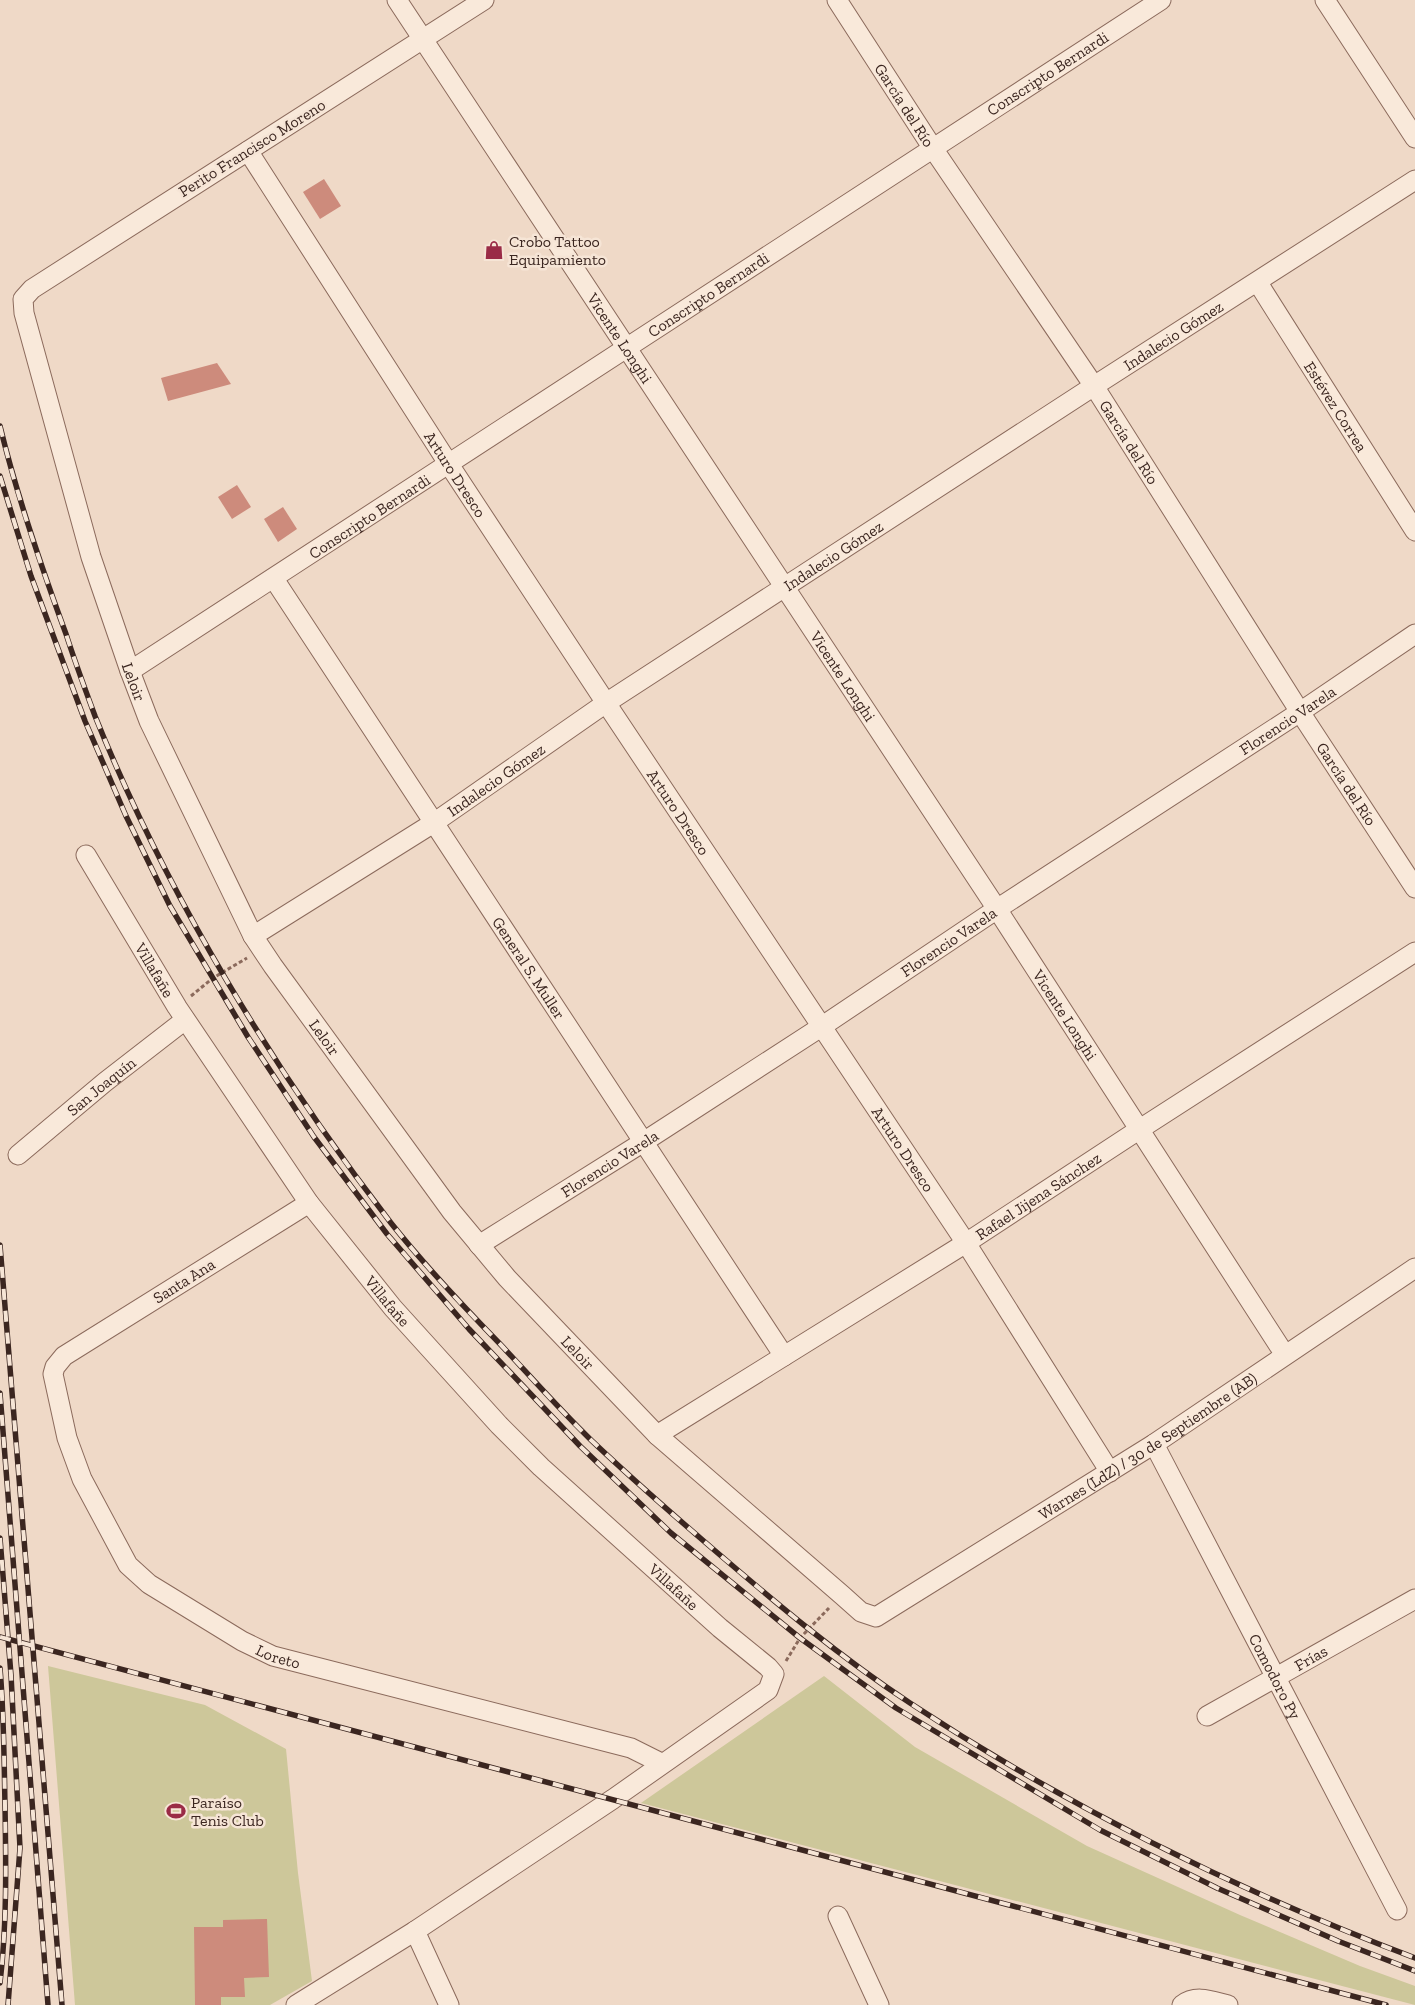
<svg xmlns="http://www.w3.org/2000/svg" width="1415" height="2005" viewBox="0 0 1415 2005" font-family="'Zilla Slab',serif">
  <rect width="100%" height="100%" fill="#efd9c7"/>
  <g fill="#cdc79a">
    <path d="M 48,1666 L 205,1705 L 286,1749 L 298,1873 L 312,1981 L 270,2005 L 75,2005 Z"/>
    <path d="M 824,1676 L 915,1747 L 1087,1846 L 1240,1915 L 1360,1966 L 1415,1986 L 1415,2005 L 641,1803 Z"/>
  </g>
  <g fill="#cd8b7c">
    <path d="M 324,179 L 341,206 L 320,219 L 303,192 Z"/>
    <path d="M 217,363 L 231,384 L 168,401 L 161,378 Z"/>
    <path d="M 237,485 L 251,507 L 232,519 L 218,497 Z"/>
    <path d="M 283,507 L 297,529 L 278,542 L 264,519 Z"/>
    <path d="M 267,1919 L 269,1977 L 244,1978 L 245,1997 L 221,1997 L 221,2005 L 195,2005 L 194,1927 L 223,1927 L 223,1920 Z"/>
  </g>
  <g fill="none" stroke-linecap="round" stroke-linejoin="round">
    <g stroke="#8b6a5c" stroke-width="21">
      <g id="minor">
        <path id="s1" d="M 397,0 L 997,909 L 1285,1355"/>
        <path id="s2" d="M 484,0 L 32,289 L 23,299 L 24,313 L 91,557 L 130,671 L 149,721 L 253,936 L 273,966 L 452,1212 L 507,1278 L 657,1435 L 842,1595 L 861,1612 L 876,1617 L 1154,1444 L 1415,1268"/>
        <path id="s3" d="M 837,0 L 932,147 L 1094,386 L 1300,712 L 1415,888"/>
        <path d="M 1325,0 L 1415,138"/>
        <path id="s4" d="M 248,151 L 448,463 L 606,703 L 966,1243 L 1110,1472"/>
        <path id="s5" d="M 1258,283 L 1415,531"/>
        <path id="s6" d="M 274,579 L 784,1356"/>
        <path id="s7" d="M 130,671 C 475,450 816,221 1161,0"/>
        <path id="s8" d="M 86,855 L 177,1007 L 309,1203 L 393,1308 L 499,1425 L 541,1467 L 720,1628 L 768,1667 L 774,1674 L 768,1690 L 613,1799 L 415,1931 L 296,2005"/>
        <path id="s9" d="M 253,936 L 435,822 L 606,703 L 1094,386 L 1415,180"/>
        <path id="s10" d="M 18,1155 L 105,1082 L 185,1020"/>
        <path id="s11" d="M 309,1203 L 64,1356 L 55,1367 L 53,1374 L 67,1438 L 82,1479 L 128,1565 L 149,1584 L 242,1641 L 273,1656 L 631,1748 L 661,1763"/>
        <path id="s12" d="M 479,1245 L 645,1141 L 821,1027 L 997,909 L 1300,712 L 1415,634"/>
        <path id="s13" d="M 657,1435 L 966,1243 L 1140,1129 L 1415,952"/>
        <path id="s14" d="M 1154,1444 L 1397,1910"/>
        <path id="s15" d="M 1207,1716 L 1415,1599"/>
        <path d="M 838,1916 L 879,2005"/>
        <path d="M 415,1931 L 449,2005"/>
        <path d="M 1182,2005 C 1196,1994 1212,2001 1228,2005"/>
      </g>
    </g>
    <g stroke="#8b6a5c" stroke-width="3" stroke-dasharray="4 2.5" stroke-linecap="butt">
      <path d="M 191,996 L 213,978 L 247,958"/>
      <path d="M 786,1661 L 800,1638 L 829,1608"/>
    </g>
    <use href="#minor" stroke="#f9e9da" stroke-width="19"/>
    <g stroke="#3b2620" stroke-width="5.5">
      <g id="rail">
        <path d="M 0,426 C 17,497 41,566 66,634 C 75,662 85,689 95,716 C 167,895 274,1071 391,1223 C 425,1266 463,1306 501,1345 C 530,1376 559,1409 591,1440 C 630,1477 671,1513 713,1549 C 776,1603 840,1657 910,1703 C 1068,1807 1238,1891 1415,1958"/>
        <path d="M 0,476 L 31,576 L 85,721 L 126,816 L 170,906 L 248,1037 L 314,1137 L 387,1234 L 469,1329 L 580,1446 L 671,1533 L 800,1638 L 896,1708 L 1100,1830 L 1217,1888 L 1338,1941 L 1415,1971"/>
        <path d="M 0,1245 L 62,2005"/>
        <path d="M 0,1393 L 48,2005"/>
        <path d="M 0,1538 L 11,1675 L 20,1848 L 8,2005"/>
        <path d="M 0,1637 L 1386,2005"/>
        <path d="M 0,1668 C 4,1714 4,1759 5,1805 C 6,1864 7,1924 0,1983"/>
      </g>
    </g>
    <use href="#rail" stroke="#f6e5d6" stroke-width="4" stroke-dasharray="11" stroke-linecap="butt"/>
  </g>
  <defs>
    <g id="shop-bare" transform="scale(1.5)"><path d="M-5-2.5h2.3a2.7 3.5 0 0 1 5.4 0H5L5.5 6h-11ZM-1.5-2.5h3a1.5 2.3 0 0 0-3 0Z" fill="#9a2b46" stroke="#f6e5d6" stroke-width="2.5" paint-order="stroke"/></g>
    <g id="stadium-bare" transform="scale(1.5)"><path d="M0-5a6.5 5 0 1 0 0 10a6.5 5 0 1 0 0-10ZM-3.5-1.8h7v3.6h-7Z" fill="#9a2b46" stroke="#f6e5d6" stroke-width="2.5" paint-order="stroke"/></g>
  </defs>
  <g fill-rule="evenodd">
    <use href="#shop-bare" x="494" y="250"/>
    <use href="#stadium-bare" x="176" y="1811"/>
  </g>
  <g text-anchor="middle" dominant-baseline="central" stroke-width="5" stroke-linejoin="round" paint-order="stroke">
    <g font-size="16" fill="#3b2620" stroke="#f6e5d6">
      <text stroke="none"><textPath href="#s7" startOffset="1095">Conscripto Bernardi</textPath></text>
      <text stroke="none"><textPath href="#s3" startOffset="125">García del Río</textPath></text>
      <text transform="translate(252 148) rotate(-32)">Perito Francisco Moreno</text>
      <text stroke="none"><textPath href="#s7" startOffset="690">Conscripto Bernardi</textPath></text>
      <text stroke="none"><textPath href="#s9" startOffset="1099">Indalecio Gómez</textPath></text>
      <text stroke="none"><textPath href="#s1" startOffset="405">Vicente Longhi</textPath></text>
      <text stroke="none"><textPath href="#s5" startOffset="146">Estévez Correa</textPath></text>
      <text stroke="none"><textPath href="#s3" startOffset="530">García del Río</textPath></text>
      <text stroke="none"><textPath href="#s4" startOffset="384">Arturo Dresco</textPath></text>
      <text stroke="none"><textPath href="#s7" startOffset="285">Conscripto Bernardi</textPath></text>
      <text stroke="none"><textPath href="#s9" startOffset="694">Indalecio Gómez</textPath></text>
      <text stroke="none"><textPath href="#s1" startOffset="810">Vicente Longhi</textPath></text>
      <text stroke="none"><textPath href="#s2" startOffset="949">Leloir</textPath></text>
      <text stroke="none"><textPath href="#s12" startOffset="964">Florencio Varela</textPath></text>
      <text stroke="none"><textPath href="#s9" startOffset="289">Indalecio Gómez</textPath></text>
      <text stroke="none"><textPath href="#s3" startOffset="935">García del Río</textPath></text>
      <text stroke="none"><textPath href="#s4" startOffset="789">Arturo Dresco</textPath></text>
      <text stroke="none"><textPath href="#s12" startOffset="559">Florencio Varela</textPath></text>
      <text stroke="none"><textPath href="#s6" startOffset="465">General S. Muller</textPath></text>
      <text stroke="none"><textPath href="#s8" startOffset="134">Villafañe</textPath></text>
      <text stroke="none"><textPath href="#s1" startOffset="1215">Vicente Longhi</textPath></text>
      <text stroke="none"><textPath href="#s2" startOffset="1354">Leloir</textPath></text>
      <text stroke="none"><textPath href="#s10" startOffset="108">San Joaquín</textPath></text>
      <text stroke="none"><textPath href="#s4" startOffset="1194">Arturo Dresco</textPath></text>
      <text stroke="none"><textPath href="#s12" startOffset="154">Florencio Varela</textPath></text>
      <text stroke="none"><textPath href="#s13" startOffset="450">Rafael Jijena Sánchez</textPath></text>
      <text transform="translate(184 1281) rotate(-32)">Santa Ana</text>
      <text stroke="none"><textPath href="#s8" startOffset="539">Villafañe</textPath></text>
      <text stroke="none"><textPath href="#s2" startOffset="1759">Leloir</textPath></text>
      <text stroke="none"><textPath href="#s2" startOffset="2480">Warnes (LdZ) / 30 de Septiembre (AB)</textPath></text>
      <text stroke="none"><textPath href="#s8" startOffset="944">Villafañe</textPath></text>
      <text stroke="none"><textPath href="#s11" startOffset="694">Loreto</textPath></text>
      <text stroke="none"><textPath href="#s15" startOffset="119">Frías</textPath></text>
      <text stroke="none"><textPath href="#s14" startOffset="262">Comodoro Py</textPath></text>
    </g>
    <g font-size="16" fill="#3b2620" stroke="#f6e5d6" text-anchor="start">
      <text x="509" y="241">Crobo Tattoo<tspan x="509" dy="18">Equipamiento</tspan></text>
      <text x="191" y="1802">Paraíso<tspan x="191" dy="18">Tenis Club</tspan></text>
    </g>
  </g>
</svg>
